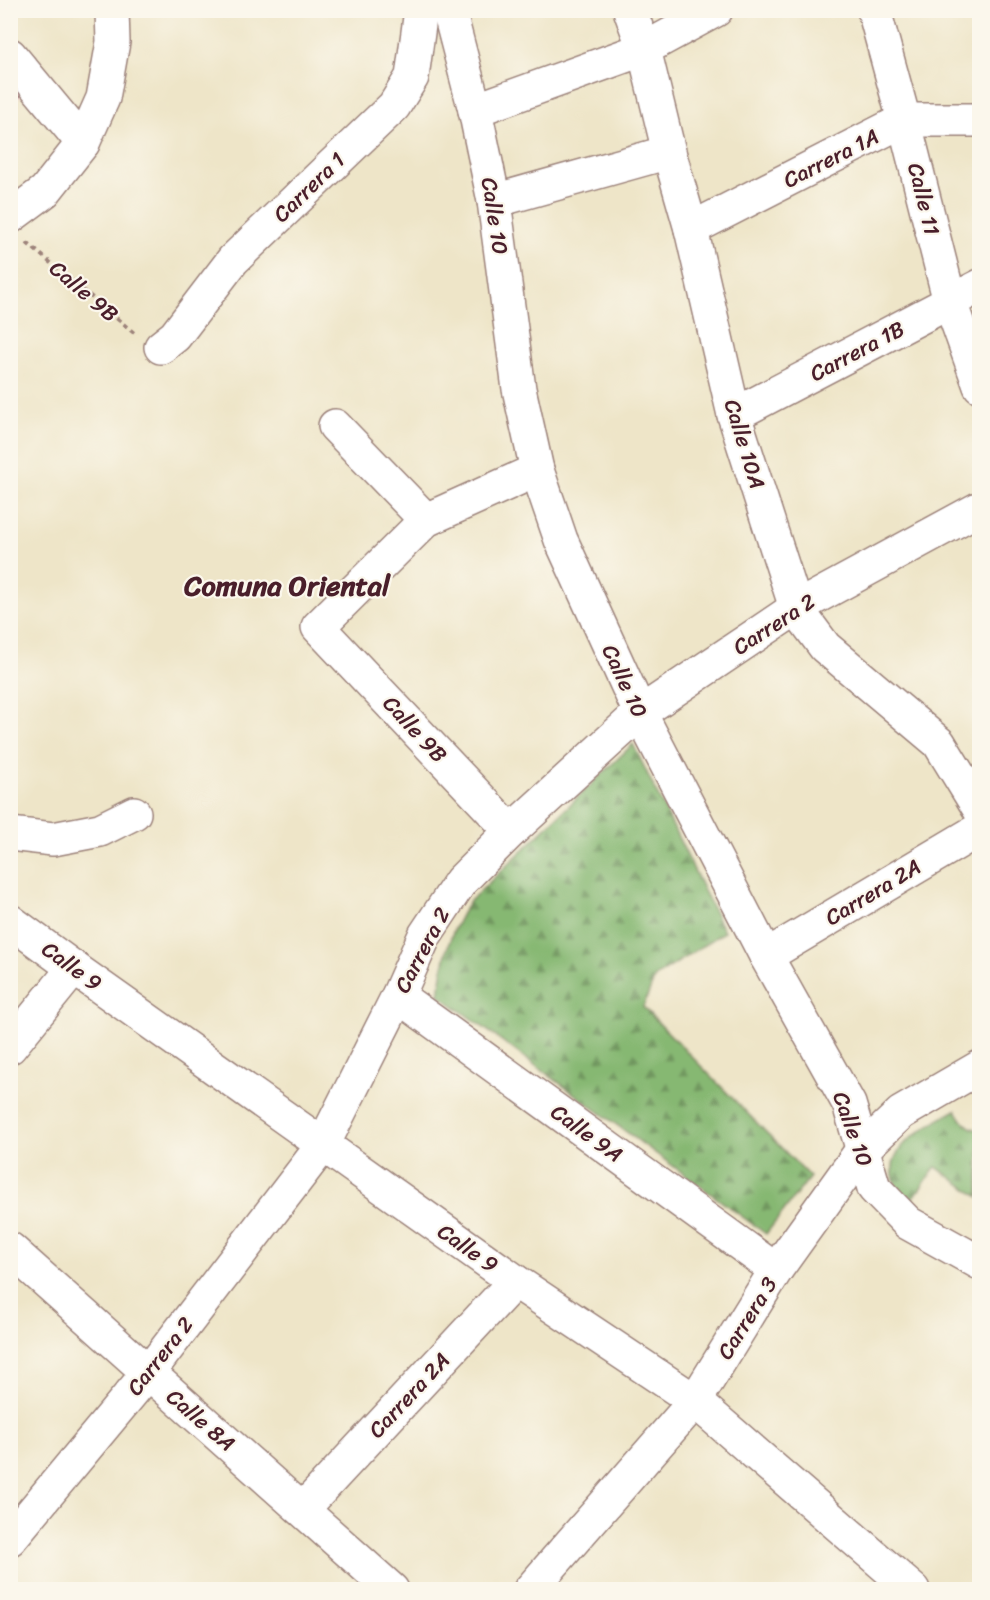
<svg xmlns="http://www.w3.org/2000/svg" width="990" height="1600" viewBox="0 0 990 1600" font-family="Sriracha,sans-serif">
  <defs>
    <pattern id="forest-firs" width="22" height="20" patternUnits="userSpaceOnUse" patternTransform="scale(1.5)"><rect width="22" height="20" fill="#86b872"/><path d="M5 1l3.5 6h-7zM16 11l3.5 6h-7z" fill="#70955e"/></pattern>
    <pattern id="building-cross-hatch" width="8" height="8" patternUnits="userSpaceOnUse" patternTransform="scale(1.5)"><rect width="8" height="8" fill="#edacc4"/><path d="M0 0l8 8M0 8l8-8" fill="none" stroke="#c28b9f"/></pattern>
  </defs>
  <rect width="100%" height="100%" fill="#fbf7ec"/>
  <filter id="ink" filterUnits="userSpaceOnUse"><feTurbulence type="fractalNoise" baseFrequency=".0167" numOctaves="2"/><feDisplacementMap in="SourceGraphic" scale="12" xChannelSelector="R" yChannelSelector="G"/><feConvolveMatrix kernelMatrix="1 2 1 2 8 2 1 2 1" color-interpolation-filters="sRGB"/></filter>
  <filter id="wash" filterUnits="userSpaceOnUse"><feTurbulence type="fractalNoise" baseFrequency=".008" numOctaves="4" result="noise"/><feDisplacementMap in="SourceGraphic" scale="24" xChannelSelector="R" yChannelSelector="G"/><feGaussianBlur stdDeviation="1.35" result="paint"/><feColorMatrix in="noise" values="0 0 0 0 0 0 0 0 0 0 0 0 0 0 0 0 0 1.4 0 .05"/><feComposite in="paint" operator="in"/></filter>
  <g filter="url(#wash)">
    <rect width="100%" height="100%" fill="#eee5c8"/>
    <g fill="url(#forest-firs)" stroke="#686c4e" stroke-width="1.5">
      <path d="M 633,744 L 724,932 L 655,977 L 643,1007 L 810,1177 L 766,1234 L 439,995 C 444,957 448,934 469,902 Z"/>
      <path d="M 956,1110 C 962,1121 967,1128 979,1130 L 979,1197 L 936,1167 L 908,1205 C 867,1154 916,1133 956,1110 Z"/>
    </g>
    <g id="blocks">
      <path fill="url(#building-cross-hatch)" d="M 10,66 L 28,89 L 10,105 Z"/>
    </g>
  </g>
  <g filter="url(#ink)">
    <use href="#blocks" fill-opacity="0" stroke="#9c827a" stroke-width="1.5"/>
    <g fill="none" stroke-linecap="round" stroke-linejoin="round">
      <g stroke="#9c827a" stroke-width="36">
        <g id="minor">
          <path d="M 449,10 L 475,110 L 494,201 L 519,389 L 537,470 L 561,540 L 640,713 L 766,956 L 849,1104 L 874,1188 L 908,1223 L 980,1263"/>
          <path d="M 630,10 L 644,49 L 669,152 L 691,229 L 734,415 L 796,608 L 825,647 L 939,743 L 980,810"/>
          <path d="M 874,10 L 904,120 L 950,302 L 980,386"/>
          <path d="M 10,55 L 83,143"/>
          <path d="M 475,110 L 644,49 L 716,10"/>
          <path d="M 494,201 L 669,152"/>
          <path d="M 10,217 L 45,191 L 83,143 L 103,98 L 113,42 L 112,10"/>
          <path d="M 691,229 L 904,120 L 980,120"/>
          <path d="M 161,347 L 175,336 L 233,260 L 394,106 L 412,77 L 421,10"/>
          <path d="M 734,415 L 980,286"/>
          <path d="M 335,426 L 426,520"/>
          <path d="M 511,831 L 318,627 L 426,520 L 537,470"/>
          <path d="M 10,834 L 53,839 L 100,830 L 134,813"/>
          <path d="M 10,921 L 74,968 L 515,1281 L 695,1401 L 913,1590"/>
          <path d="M 766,956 L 980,829"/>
          <path d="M 398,996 L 776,1270"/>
          <path d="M 10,1047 L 74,968"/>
          <path d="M 303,1509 L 515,1281"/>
          <path d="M 10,1539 L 148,1373 L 323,1145 L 398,996 L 425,935 L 461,881 L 511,831 L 640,713 L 796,608 L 980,508"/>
          <path d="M 530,1590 L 695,1401 L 776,1270 L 862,1150 L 901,1113 L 980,1067"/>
        </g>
      </g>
      <g stroke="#9c827a" stroke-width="36">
        <path id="major" d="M 10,1249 L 392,1590"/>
      </g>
      <path stroke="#9c827a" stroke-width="4" stroke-dasharray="4.5 4.5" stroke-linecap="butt" d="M 27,243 L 134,333"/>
      <use href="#minor" stroke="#fff" stroke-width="33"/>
      <use href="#major" stroke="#fff" stroke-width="33"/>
    </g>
  </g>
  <g text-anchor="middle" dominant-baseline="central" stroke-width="4.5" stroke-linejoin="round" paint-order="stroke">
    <g font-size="22" fill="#4a1f2b" stroke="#fbf7ec">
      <text transform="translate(831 158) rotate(-27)">Carrera 1A</text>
      <text transform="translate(309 187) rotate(-44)">Carrera 1</text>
      <text transform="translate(924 199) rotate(76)">Calle 11</text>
      <text transform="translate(495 216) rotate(81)">Calle 10</text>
      <text transform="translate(84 291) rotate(40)">Calle 9B</text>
      <text transform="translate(857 351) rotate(-28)">Carrera 1B</text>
      <text transform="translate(745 444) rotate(73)">Calle 10A</text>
      <text transform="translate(774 624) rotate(-33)">Carrera 2</text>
      <text transform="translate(625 681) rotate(65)">Calle 10</text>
      <text transform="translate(415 729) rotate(47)">Calle 9B</text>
      <text transform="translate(873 892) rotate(-31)">Carrera 2A</text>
      <text transform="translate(422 950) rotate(-62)">Carrera 2</text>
      <text transform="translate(72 966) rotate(36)">Calle 9</text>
      <text transform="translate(853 1129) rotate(70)">Calle 10</text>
      <text transform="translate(587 1133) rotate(36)">Calle 9A</text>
      <text transform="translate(468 1248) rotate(35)">Calle 9</text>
      <text transform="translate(747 1318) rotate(-58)">Carrera 3</text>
      <text transform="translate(160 1356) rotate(-52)">Carrera 2</text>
      <text transform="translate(409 1395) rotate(-47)">Carrera 2A</text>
      <text transform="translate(201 1420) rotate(41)">Calle 8A</text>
    </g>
    <g font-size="28" font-weight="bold" fill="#4a1f2b" stroke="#fbf7ec">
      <text x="287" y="585">Comuna Oriental</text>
    </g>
  </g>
  <rect width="990" height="1600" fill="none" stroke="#fbf7ec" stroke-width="36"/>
</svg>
